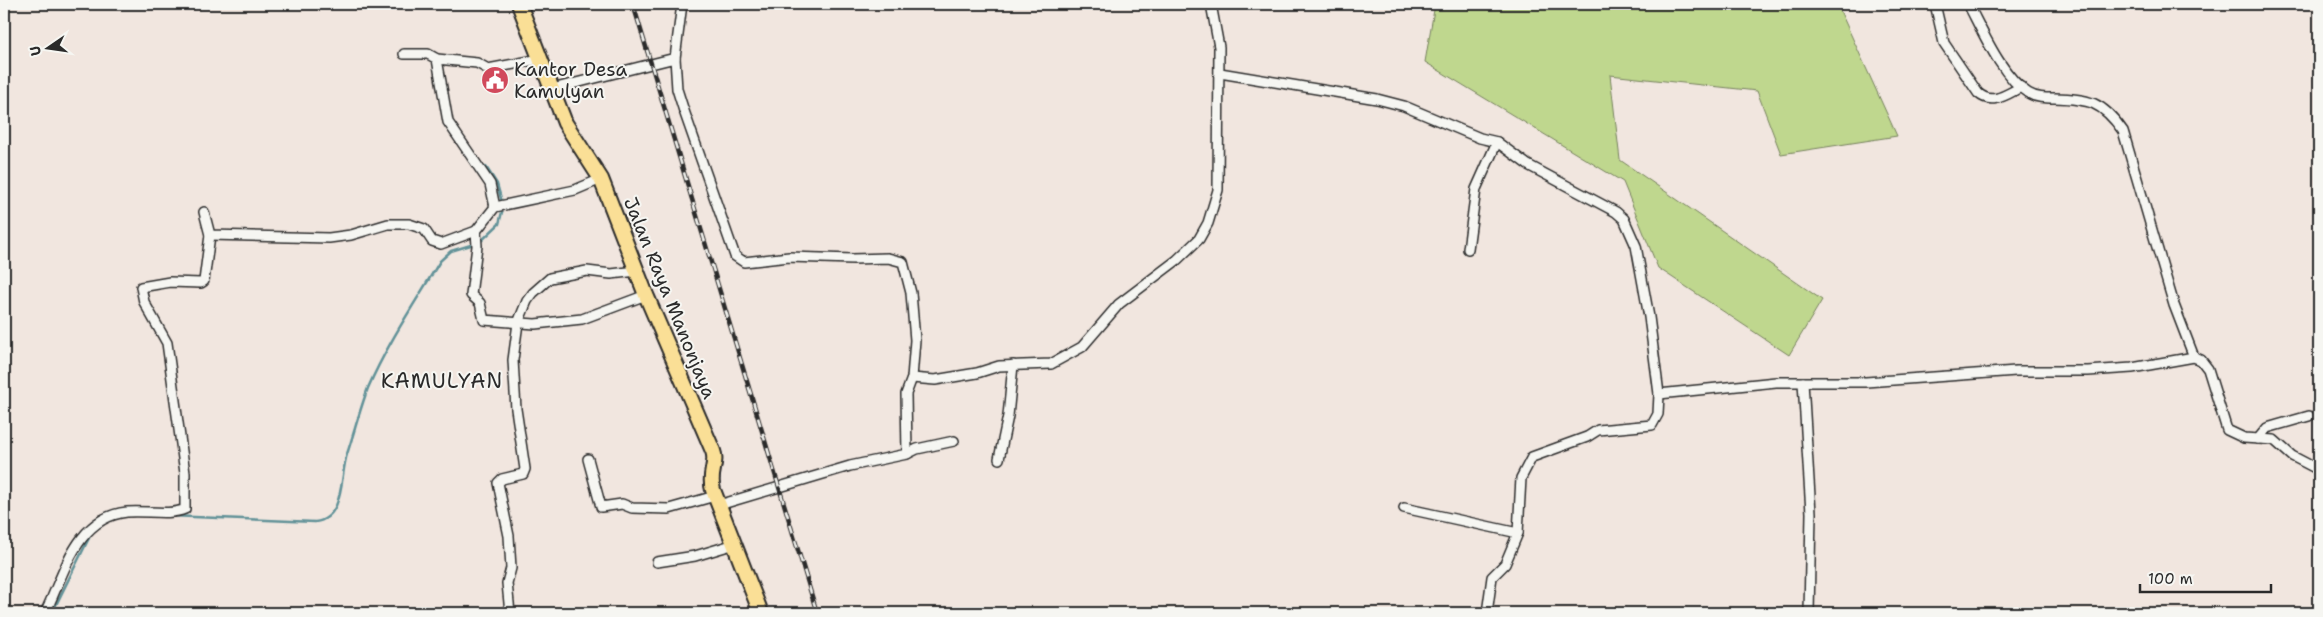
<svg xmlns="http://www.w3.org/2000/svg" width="2323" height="617" viewBox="0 0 2323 617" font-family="'Shantell Sans',sans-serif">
  <rect width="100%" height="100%" fill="#f1e6df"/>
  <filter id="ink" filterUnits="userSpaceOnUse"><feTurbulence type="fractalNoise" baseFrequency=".02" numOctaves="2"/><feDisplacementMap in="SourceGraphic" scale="10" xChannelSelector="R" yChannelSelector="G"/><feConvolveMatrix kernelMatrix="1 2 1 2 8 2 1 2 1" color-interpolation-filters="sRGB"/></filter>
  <g filter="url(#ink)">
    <path fill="#bfd78e" stroke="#75815c" d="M 1435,4 L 1837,4 L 1897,136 L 1781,154 L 1757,91 L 1610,75 L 1620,160 L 1822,300 L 1789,355 L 1658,268 L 1623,182 L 1425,62 Z"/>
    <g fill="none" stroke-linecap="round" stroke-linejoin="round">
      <g stroke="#629298" stroke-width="2.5">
        <path d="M 486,167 L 497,184 L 502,202"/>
        <path d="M 479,243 L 499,224 L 503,208"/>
        <path d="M 169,516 L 315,522 C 345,518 340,476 347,454 C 354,433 360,409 368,388 C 387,344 415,303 440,261 L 451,251 L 474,244"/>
        <path d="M 52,613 L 90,536"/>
      </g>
      <g stroke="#2b2b2b" stroke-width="12">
        <g id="minor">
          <path d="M 1935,4 L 1944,43 L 1978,93 C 1992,106 2007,94 2021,87"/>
          <path d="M 1968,4 C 1982,30 2002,77 2028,93 C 2036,98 2045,98 2054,98 C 2089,99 2102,101 2123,131 L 2174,305 L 2194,357"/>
          <path d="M 404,54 L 428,54 L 437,59 L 477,63 L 488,69 L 540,59"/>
          <path d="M 675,58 L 682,4"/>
          <path d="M 437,59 L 448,122 L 490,184 L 495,207"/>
          <path d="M 1220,73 L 1377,99 L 1404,106 L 1480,138 L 1497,142 L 1528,165 L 1616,212 L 1624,219 L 1636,246 L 1649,317 L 1659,394 L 1658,414 L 1652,425 L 1598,430 L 1587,437 L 1532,457 L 1521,478 L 1518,533 L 1505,564 L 1492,577 L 1487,613"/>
          <path d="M 552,89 L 675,58 L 677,89 L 683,108 L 735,256 L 744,262 L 789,257 L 853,259 L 888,258 L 903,262 L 911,293 L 915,340 L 912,378 L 906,394 L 907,454 L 850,466 L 719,505"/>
          <path d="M 204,212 L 210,235 L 329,238 L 351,235 L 388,224 L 409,224 L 424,229 L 432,241 L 441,244 L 476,231 L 495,207 L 575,190 L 601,179"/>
          <path d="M 476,231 L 477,246 L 471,295 L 480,303 L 484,320 L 535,324 L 582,319 L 646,295"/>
          <path d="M 1468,249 L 1476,189 L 1497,142"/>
          <path d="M 912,378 L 935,380 L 977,373 L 999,366 L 1051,364 L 1082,347 L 1119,304 L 1177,260 L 1199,239 L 1208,223 L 1218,190 L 1219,47 L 1211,4"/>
          <path d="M 1803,382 L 1811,513 L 1809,613"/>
          <path d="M 1659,394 L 1776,382 L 1866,382 L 2016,371 L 2088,371 L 2132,368 L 2194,357 L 2201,360 L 2208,369 L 2227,430 L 2244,438 L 2274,440 L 2292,456 L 2319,470"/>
          <path d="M 2258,439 L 2267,428 L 2309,416"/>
          <path d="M 907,454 L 917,449 L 954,441"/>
          <path d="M 588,459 L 601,507 L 622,504 L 632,508 L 669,509 L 715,496"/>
          <path d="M 999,459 L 1008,416 L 1013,365"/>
          <path d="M 1404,508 L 1518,533"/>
          <path d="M 657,562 L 695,556 L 735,544"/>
          <path d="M 45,613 C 64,575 76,517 127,512 C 145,510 169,516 185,509 L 185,473 L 167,343 L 144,302 L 141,287 L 170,282 L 201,283 L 204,281 L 210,235"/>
          <path d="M 510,613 L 507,583 L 511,568 L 509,536 L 498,483 L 502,479 L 523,474 L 525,469 L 516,409 L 513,360 L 518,323 L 527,301 L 533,293 L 550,278 L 587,271 L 611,274 L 637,271"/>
        </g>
      </g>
      <g stroke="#2b2b2b" stroke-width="18">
        <path id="primary" d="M 519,4 L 565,123 L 601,179 L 646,295 L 713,451 C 718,464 708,473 713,490 L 761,613"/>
      </g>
      <use href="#minor" stroke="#f6f6f2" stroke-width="9"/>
      <use href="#primary" stroke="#fadf96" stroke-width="14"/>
      <g stroke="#2b2b2b" stroke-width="4.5">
        <path id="rail" d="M 633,4 L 817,613"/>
      </g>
      <use href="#rail" stroke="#f6f6f2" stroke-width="2.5" stroke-dasharray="8" stroke-linecap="butt"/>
    </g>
  </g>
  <defs>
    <g id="civic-disc" transform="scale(1.4375)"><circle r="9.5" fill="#d1495b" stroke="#f6f6f2"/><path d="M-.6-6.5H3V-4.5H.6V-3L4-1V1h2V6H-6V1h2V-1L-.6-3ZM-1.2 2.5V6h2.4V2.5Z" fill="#fff"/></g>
  </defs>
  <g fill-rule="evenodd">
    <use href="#civic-disc" x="495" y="80"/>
  </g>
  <g text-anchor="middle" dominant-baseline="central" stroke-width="4" stroke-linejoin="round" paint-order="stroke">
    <g font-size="19" fill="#2b2b2b" stroke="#f6f6f2" text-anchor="start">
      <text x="514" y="69">Kantor Desa<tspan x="514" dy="22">Kamulyan</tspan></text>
    </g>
    <g font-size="19" fill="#2b2b2b" stroke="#f6f6f2">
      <text transform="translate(670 298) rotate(68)">Jalan Raya Manonjaya</text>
    </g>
    <g font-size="21" letter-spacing="1" fill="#2b2b2b" stroke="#f6f6f2">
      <text x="442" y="381">KAMULYAN</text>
    </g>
  </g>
  <rect width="2323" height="617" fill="none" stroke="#f6f6f2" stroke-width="20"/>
  <rect x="10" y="10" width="2303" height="597" fill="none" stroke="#2b2b2b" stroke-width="2" filter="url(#ink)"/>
  <g transform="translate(48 48) rotate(257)" stroke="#f6f6f2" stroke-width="4" paint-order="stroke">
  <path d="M0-4L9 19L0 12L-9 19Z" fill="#2b2b2b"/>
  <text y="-8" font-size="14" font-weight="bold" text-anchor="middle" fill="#2b2b2b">U</text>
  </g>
  <path d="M2140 584v8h131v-8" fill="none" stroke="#2b2b2b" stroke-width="2.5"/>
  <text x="2148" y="584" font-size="15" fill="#2b2b2b" stroke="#f6f6f2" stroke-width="4" paint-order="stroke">100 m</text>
</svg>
